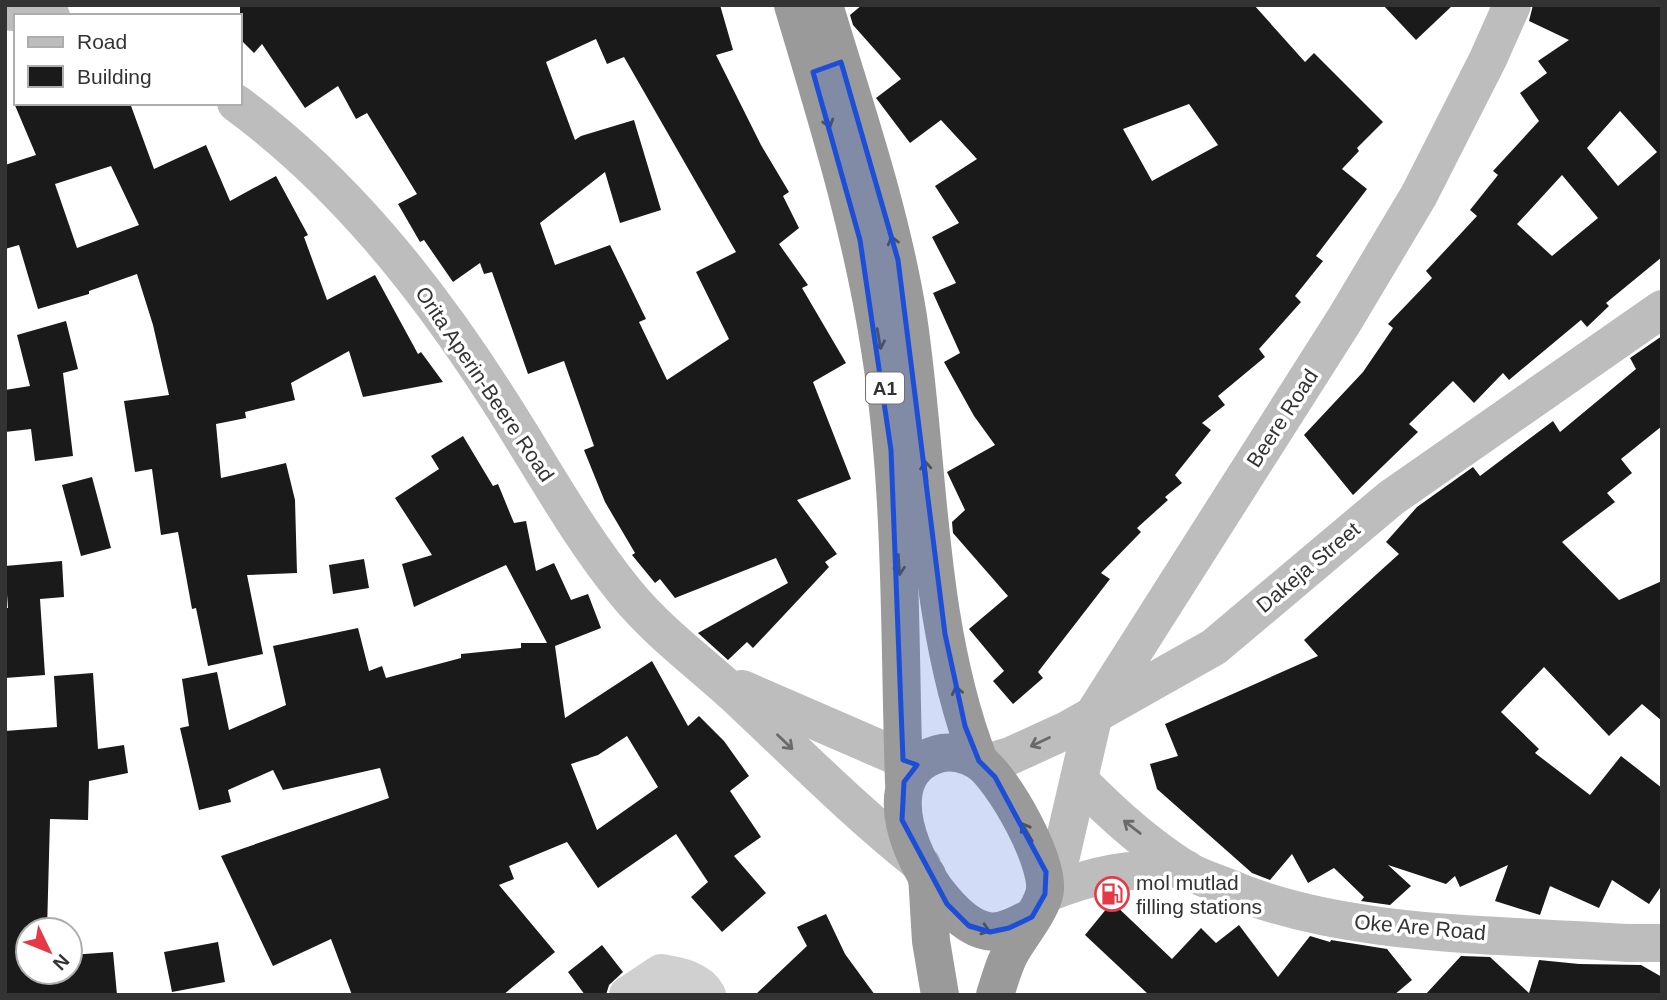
<svg xmlns="http://www.w3.org/2000/svg" width="1667" height="1000" viewBox="0 0 1667 1000" font-family="Helvetica,sans-serif">
  <rect width="100%" height="100%" fill="#fff"/>
  <g fill="#1a1a1a" fill-rule="evenodd">
    <path d="M 240,5 L 720,5 L 733,50 L 716,55 L 761,145 L 789,192 L 783,196 L 799,228 L 779,244 L 808,285 L 802,288 L 846,363 L 813,382 L 851,479 L 797,500 L 837,554 L 825,562 L 829,567 L 753,648 L 747,642 L 728,660 L 698,633 L 788,583 L 776,558 L 675,598 L 660,579 L 655,583 L 632,555 L 635,553 L 605,502 L 584,450 L 594,446 L 564,361 L 528,374 L 492,272 L 484,274 L 480,263 L 453,282 L 424,240 L 420,242 L 398,204 L 417,194 L 367,113 L 356,119 L 338,86 L 305,108 L 262,44 L 254,53 L 240,39 ZM 596,39 L 607,64 L 624,57 L 736,252 L 696,272 L 729,339 L 667,380 L 639,322 L 646,319 L 610,245 L 555,265 L 540,223 L 605,172 L 620,223 L 661,210 L 634,120 L 581,136 L 575,140 L 546,62 Z"/>
    <path d="M 862,5 L 1254,5 L 1305,62 L 1314,53 L 1383,122 L 1357,148 L 1359,151 L 1342,169 L 1367,189 L 1316,256 L 1323,261 L 1295,296 L 1301,302 L 1259,349 L 1265,357 L 1218,396 L 1225,405 L 1202,423 L 1211,430 L 1175,475 L 1182,483 L 1165,497 L 1168,500 L 1137,528 L 1141,532 L 1101,573 L 1110,579 L 1038,672 L 1043,678 L 1013,704 L 993,681 L 1004,671 L 969,629 L 1008,596 L 953,533 L 952,522 L 965,510 L 947,472 L 995,445 L 974,416 L 944,362 L 960,353 L 933,293 L 956,283 L 932,237 L 959,223 L 935,186 L 977,159 L 941,120 L 910,143 L 876,98 L 901,79 L 853,25 L 850,15 ZM 1189,104 L 1218,145 L 1152,181 L 1123,129 Z"/>
    <path d="M 1383,5 L 1453,5 L 1416,40 Z"/>
    <path d="M 1533,5 L 1662,5 L 1662,257 L 1606,303 L 1609,306 L 1587,327 L 1581,320 L 1509,380 L 1503,373 L 1474,403 L 1453,381 L 1409,424 L 1418,432 L 1353,495 L 1304,435 L 1363,372 L 1393,328 L 1388,324 L 1432,278 L 1426,271 L 1477,216 L 1470,210 L 1498,175 L 1493,171 L 1539,121 L 1520,93 L 1547,73 L 1538,61 L 1569,40 L 1529,21 ZM 1620,111 L 1657,152 L 1618,186 L 1587,148 ZM 1562,175 L 1598,218 L 1552,256 L 1517,224 Z"/>
    <path d="M 14,103 L 130,103 L 154,169 L 206,145 L 230,201 L 276,176 L 308,235 L 304,237 L 327,300 L 375,275 L 418,354 L 421,352 L 443,382 L 363,397 L 349,351 L 291,383 L 295,400 L 245,412 L 246,418 L 216,424 L 221,478 L 286,463 L 295,500 L 297,573 L 247,575 L 263,654 L 208,666 L 196,608 L 192,609 L 178,532 L 161,535 L 152,469 L 135,472 L 124,401 L 169,395 L 153,325 L 137,274 L 89,291 L 89,294 L 38,309 L 19,245 L 5,249 L 5,165 L 36,155 ZM 111,166 L 139,225 L 77,248 L 55,184 Z"/>
    <path d="M 66,321 L 78,369 L 63,373 L 73,456 L 35,461 L 31,429 L 5,432 L 5,390 L 30,386 L 17,335 Z"/>
    <path d="M 1662,336 L 1662,426 L 1621,459 L 1632,473 L 1607,493 L 1615,502 L 1562,542 L 1619,600 L 1662,581 L 1662,721 L 1642,704 L 1609,736 L 1544,667 L 1501,712 L 1539,749 L 1535,753 L 1590,795 L 1621,756 L 1662,788 L 1662,885 L 1649,904 L 1612,880 L 1599,908 L 1550,886 L 1540,915 L 1495,901 L 1508,865 L 1460,887 L 1455,876 L 1446,884 L 1388,865 L 1411,886 L 1390,905 L 1361,901 L 1364,897 L 1334,868 L 1308,883 L 1292,854 L 1270,880 L 1252,873 L 1157,789 L 1150,764 L 1178,756 L 1165,724 L 1318,656 L 1304,640 L 1399,554 L 1386,542 L 1417,507 L 1473,467 L 1480,476 L 1553,421 L 1560,432 L 1636,369 L 1630,358 Z"/>
    <path d="M 463,436 L 493,486 L 498,484 L 514,523 L 526,521 L 536,571 L 554,563 L 571,600 L 588,594 L 601,628 L 555,646 L 565,718 L 652,661 L 688,726 L 699,716 L 724,741 L 749,776 L 730,791 L 761,837 L 734,856 L 766,893 L 722,932 L 691,897 L 708,882 L 676,834 L 598,888 L 567,842 L 509,866 L 514,879 L 499,885 L 555,952 L 503,995 L 352,995 L 331,939 L 273,966 L 221,856 L 389,798 L 380,768 L 283,790 L 273,770 L 228,790 L 231,802 L 199,810 L 180,728 L 189,726 L 182,679 L 217,672 L 229,730 L 286,705 L 273,646 L 358,628 L 369,671 L 382,666 L 386,678 L 461,658 L 461,654 L 521,648 L 521,643 L 547,643 L 506,565 L 414,607 L 402,564 L 432,555 L 395,498 L 439,469 L 431,456 ZM 627,736 L 658,787 L 597,830 L 571,764 L 598,755 Z"/>
    <path d="M 92,477 L 111,548 L 81,556 L 62,485 Z"/>
    <path d="M 364,559 L 369,588 L 333,594 L 329,565 Z"/>
    <path d="M 62,561 L 64,597 L 40,599 L 45,675 L 5,678 L 5,608 L 8,608 L 5,566 Z"/>
    <path d="M 93,673 L 98,749 L 124,745 L 128,773 L 89,781 L 88,820 L 50,819 L 47,930 L 28,930 L 28,972 L 70,972 L 70,955 L 113,952 L 117,995 L 5,995 L 5,731 L 57,727 L 54,676 Z"/>
    <path d="M 1112,902 L 1172,959 L 1201,928 L 1216,943 L 1239,925 L 1278,977 L 1310,936 L 1330,942 L 1331,940 L 1387,949 L 1412,980 L 1394,995 L 1149,995 L 1085,935 Z"/>
    <path d="M 826,914 L 845,954 L 875,995 L 755,995 L 807,946 L 797,927 Z"/>
    <path d="M 218,942 L 225,982 L 172,992 L 164,952 Z"/>
    <path d="M 602,945 L 623,972 L 609,985 L 606,995 L 585,995 L 568,972 Z"/>
    <path d="M 1461,956 L 1490,957 L 1529,993 L 1539,960 L 1579,964 L 1641,965 L 1662,977 L 1662,995 L 1425,995 Z"/>
  </g>
  <g fill="none" stroke-linecap="round" stroke-linejoin="round">
    <path stroke="#d0d0d0" stroke-width="38" d="M 628,995 L 661,973 C 678,976 698,979 707,995"/>
    <g stroke="#bdbdbd" stroke-width="38">
      <path d="M 5,11 L 51,16"/>
      <path d="M 236,103 C 342,181 425,285 495,394 C 538,460 576,532 626,593 C 658,632 698,661 734,694 C 796,752 856,813 922,865"/>
      <path d="M 742,689 L 917,765"/>
      <path d="M 982,764 L 1010,756 L 1067,730 L 1214,647 L 1391,498 L 1662,309"/>
      <path d="M 1079,780 C 1110,812 1147,845 1185,869 C 1196,876 1211,881 1224,886 C 1342,938 1499,934 1628,943 L 1662,943"/>
      <path d="M 1045,884 L 1061,856 L 1094,714 L 1345,319 L 1419,195 L 1488,59 L 1512,5"/>
      <path d="M 1045,894 C 1094,874 1132,867 1186,869"/>
    </g>
    <g stroke="#9a9a9a" stroke-width="38">
      <path d="M 793,5 C 827,119 862,231 880,349 C 903,492 899,637 904,782"/>
      <path d="M 824,5 C 855,108 891,211 908,317 C 930,464 925,621 979,761"/>
      <path d="M 927,875 L 931,941 L 940,995"/>
      <path d="M 995,995 C 1000,980 1004,963 1012,950 C 1022,933 1038,914 1044,895 C 1053,867 1003,777 978,761 C 967,754 951,750 938,754 C 857,777 934,921 987,931 C 1002,934 1019,924 1032,917"/>
    </g>
  </g>
  <defs><path id="oneway-shaft" d="M-6 0H5M1.5-3L5.5 0L1.5 3" fill="none" stroke-width="1.6" stroke-linecap="round" stroke-linejoin="round" transform="scale(1.75)"/></defs>
  <g stroke="#525252">
    <use href="#oneway-shaft" transform="translate(827 118) rotate(73)"/>
    <use href="#oneway-shaft" transform="translate(894 246) rotate(-105)"/>
    <use href="#oneway-shaft" transform="translate(879 339) rotate(80)"/>
    <use href="#oneway-shaft" transform="translate(926 471) rotate(-96)"/>
    <use href="#oneway-shaft" transform="translate(899 565) rotate(86)"/>
    <use href="#oneway-shaft" transform="translate(958 696) rotate(-103)"/>
    <use href="#oneway-shaft" transform="translate(1027 832) rotate(-120)"/>
    <use href="#oneway-shaft" transform="translate(980 928) rotate(18)"/>
  </g>
  <g stroke="#6a6a6a">
    <use href="#oneway-shaft" transform="translate(785 742) rotate(44)"/>
    <use href="#oneway-shaft" transform="translate(1040 742) rotate(155)"/>
    <use href="#oneway-shaft" transform="translate(1132 827) rotate(-142)"/>
  </g>
  <path fill="#1d4ed8" fill-opacity="0.2" stroke="#1d4ed8" stroke-width="5" stroke-linejoin="round" d="M 841,62 L 898,260 L 945,634 L 965,726 L 979,761 L 995,777 L 1046,872 L 1045,894 L 1032,917 L 1009,928 L 990,932 L 969,926 L 947,904 L 902,820 L 904,782 L 917,765 L 903,760 L 891,450 L 860,240 L 813,72 Z"/>
  <defs>
    <g id="fuel-ring" transform="scale(1.75)"><circle r="9.5" fill="#fff" stroke="#e63946" stroke-width="1.5"/><path d="M-5.5-6h7V0h2V4h1.3V-2.5L3-4.5l.8-.8L6-3V5H2.5V1h-1V6h-7ZM-4.2-4.7v3.2H.2V-4.7Z" fill="#e63946"/></g>
  </defs>
  <g fill-rule="evenodd">
    <use href="#fuel-ring" x="1112" y="894"/>
  </g>
  <g text-anchor="middle" dominant-baseline="central" stroke-width="7" stroke-linejoin="round" paint-order="stroke">
    <rect fill="#fff" stroke="#707070" stroke-width="2" x="866" y="372.5" width="38" height="31" rx="5"/>
    <g font-size="19" font-weight="bold" fill="#333">
      <text x="885" y="388">A1</text>
    </g>
    <g font-size="21" fill="#333" stroke="#fff">
      <text transform="translate(485 384) rotate(56)">Orita Aperin-Beere Road</text>
      <text transform="translate(1282 418) rotate(-57)">Beere Road</text>
      <text transform="translate(1308 567) rotate(-40)">Dakeja Street</text>
      <text transform="translate(1420 927) rotate(5)">Oke Are Road</text>
    </g>
    <g font-size="21" fill="#333" stroke="#fff" text-anchor="start">
      <text x="1136" y="882">mol mutlad<tspan x="1136" dy="24">filling stations</tspan></text>
    </g>
  </g>
  <rect width="1667" height="1000" fill="none" stroke="#333333" stroke-width="14"/>
  <rect x="14" y="14" width="228" height="91" fill="#ffffff" stroke="#adadad" stroke-width="2"/>
  <rect x="28" y="37" width="35" height="10" fill="#bdbdbd" stroke="#adadad" stroke-width="2"/>
  <text x="77" y="49" font-size="21" fill="#333333">Road</text>
  <rect x="28" y="66" width="35" height="21" fill="#1a1a1a" stroke="#adadad" stroke-width="2"/>
  <text x="77" y="84" font-size="21" fill="#333333">Building</text>
  <g transform="translate(49 951) rotate(133)"><circle r="33" fill="#ffffff" stroke="#adadad" stroke-width="2"/>
  <path d="M0-5L12 26L0 18L-12 26Z" fill="#e63946"/>
  <text y="-10" font-size="19" font-weight="bold" text-anchor="middle" fill="#333333">N</text>
  </g>
</svg>
